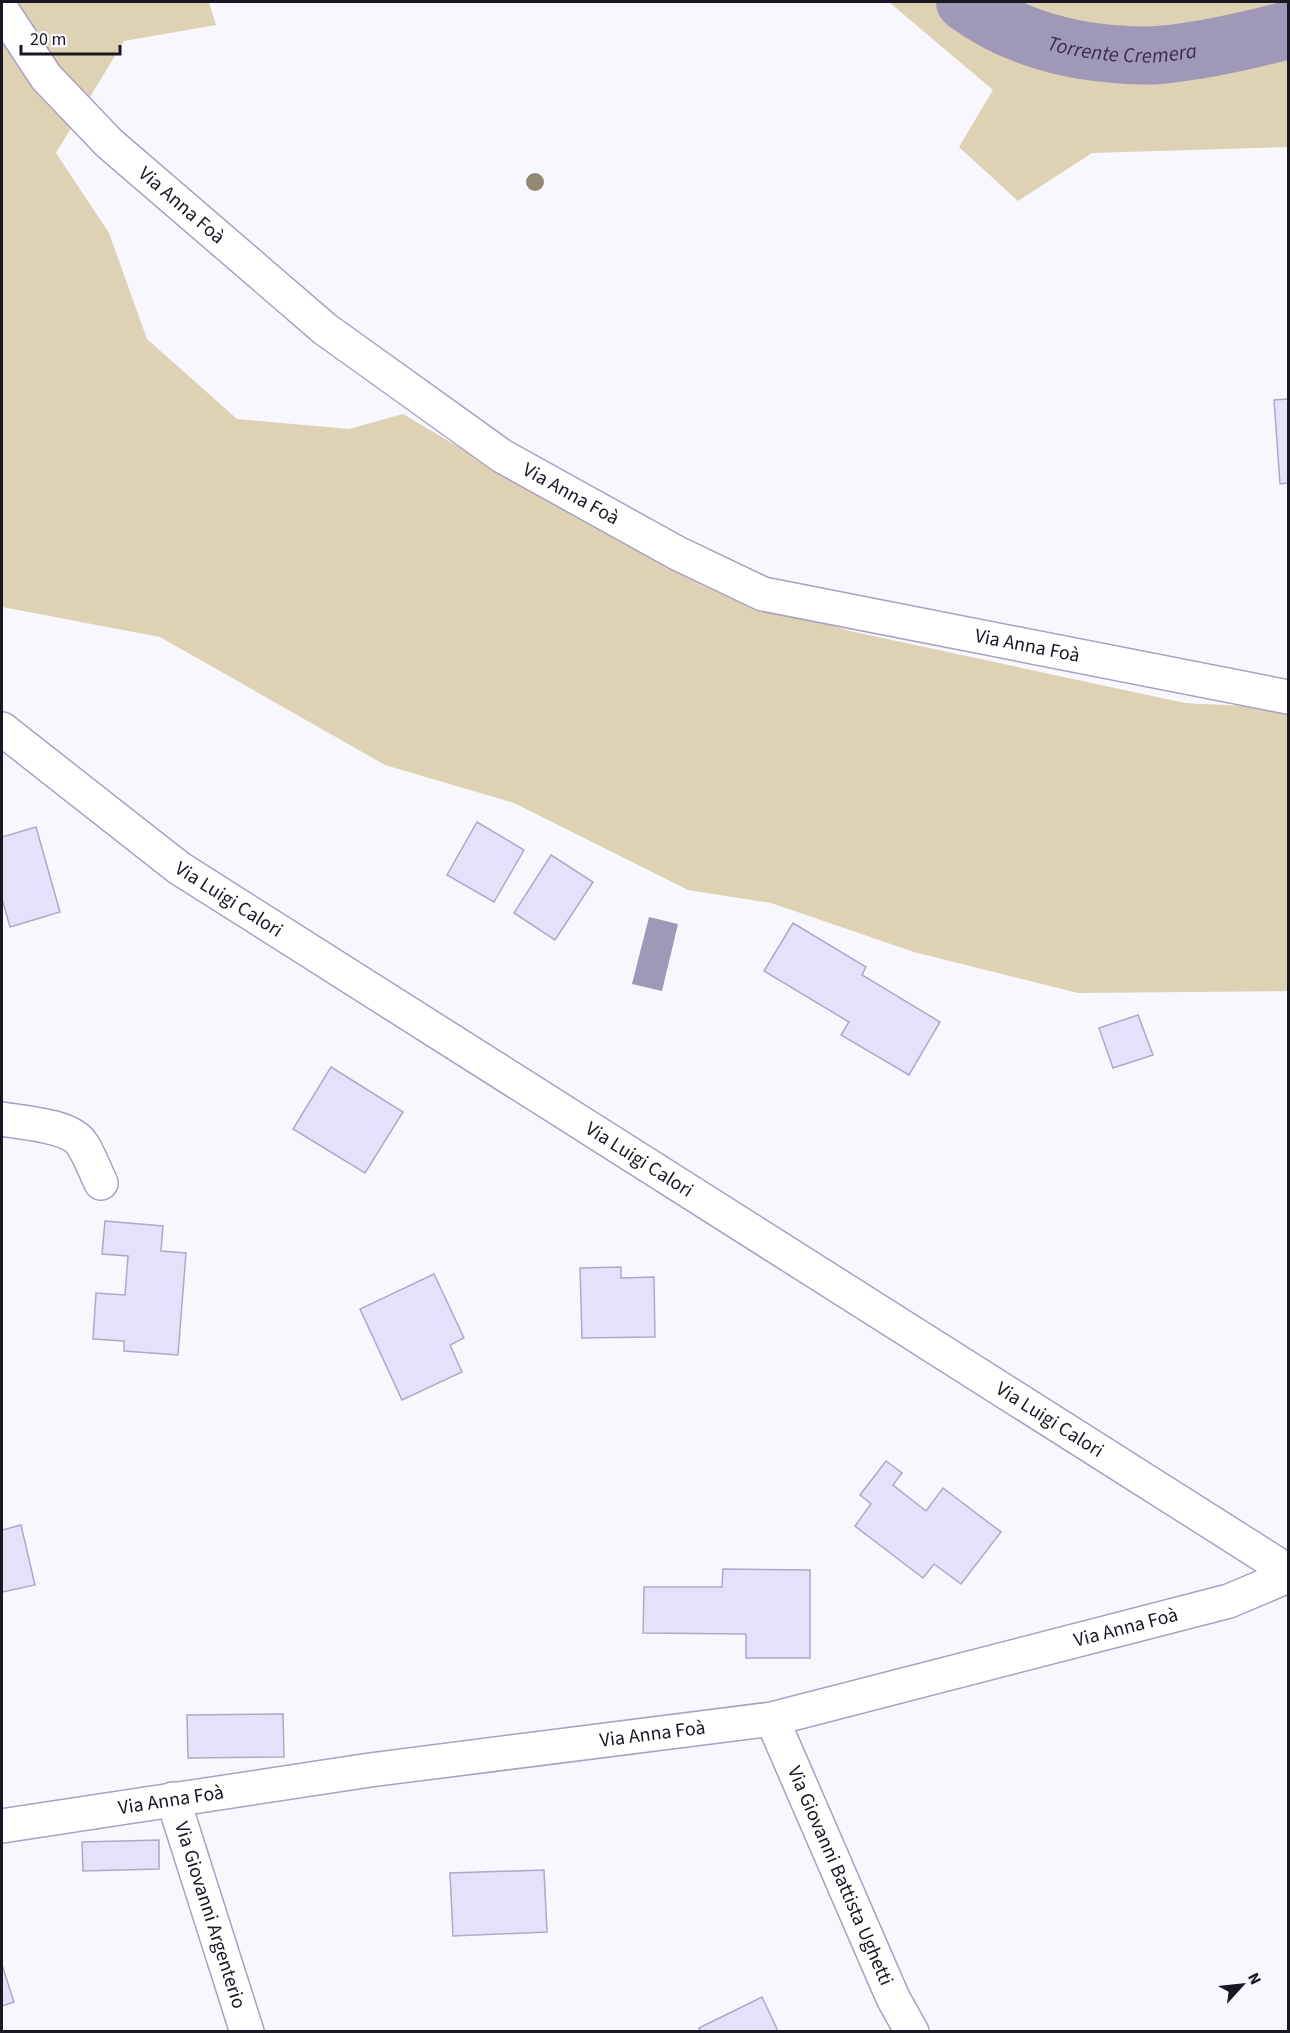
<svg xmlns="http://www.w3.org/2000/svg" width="1290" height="2033" viewBox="0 0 1290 2033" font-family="'Source Sans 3',sans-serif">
  <rect width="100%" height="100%" fill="#f8f7fe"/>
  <g fill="#ddd2b4">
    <path d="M 2,2 L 209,2 L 216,25 L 124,41 L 56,153 L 109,233 L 147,339 L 237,419 L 349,429 L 403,414 L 578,518 L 704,586 L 850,631 L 1185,703 L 1288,708 L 1288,991 L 1078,993 L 914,952 L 771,903 L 688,890 L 514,803 L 385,765 L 160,637 L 2,607 Z"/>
    <path d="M 889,2 L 1288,2 L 1288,147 L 1092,153 L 1018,201 L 959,147 L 993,90 Z"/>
  </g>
  <path fill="#9f98b7" d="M 649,917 L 678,924 L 662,991 L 632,984 Z"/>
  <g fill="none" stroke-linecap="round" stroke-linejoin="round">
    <path stroke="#9f98b7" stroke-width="58" id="s1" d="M 965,2 C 1012,37 1068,52 1127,55 C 1137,55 1148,56 1159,55 C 1203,51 1246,41 1288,30"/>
  </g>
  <g fill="#e6e0fb" stroke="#afa8c8" stroke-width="1.5">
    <path d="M 1288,399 L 1288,483 L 1280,484 L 1274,400 Z"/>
    <path d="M 477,822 L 524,850 L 494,902 L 447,875 Z"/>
    <path d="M 36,827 L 60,912 L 10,927 L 2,899 L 2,837 Z"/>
    <path d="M 551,855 L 593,882 L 555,940 L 514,913 Z"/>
    <path d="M 793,923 L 866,967 L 862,975 L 940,1022 L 909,1075 L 841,1035 L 849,1022 L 764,971 Z"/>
    <path d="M 1138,1015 L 1153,1055 L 1113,1068 L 1099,1028 Z"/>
    <path d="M 331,1067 L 403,1112 L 365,1173 L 293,1129 Z"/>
    <path d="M 105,1221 L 163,1226 L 161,1251 L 186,1253 L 178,1355 L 124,1351 L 124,1341 L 93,1339 L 96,1293 L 125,1295 L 128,1256 L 102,1254 Z"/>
    <path d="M 621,1267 L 621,1278 L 654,1277 L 655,1337 L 582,1338 L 580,1268 Z"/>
    <path d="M 434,1274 L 464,1338 L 450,1345 L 462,1372 L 402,1400 L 360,1309 Z"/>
    <path d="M 886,1461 L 902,1473 L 893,1485 L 926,1511 L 943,1488 L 1001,1532 L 961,1584 L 934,1564 L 923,1578 L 855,1526 L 871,1504 L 860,1495 Z"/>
    <path d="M 21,1525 L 35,1585 L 2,1592 L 2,1530 Z"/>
    <path d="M 723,1569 L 810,1570 L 810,1658 L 746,1658 L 746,1634 L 643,1633 L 644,1587 L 722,1587 Z"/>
    <path d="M 283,1714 L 284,1757 L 188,1758 L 187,1715 Z"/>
    <path d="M 159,1840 L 159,1869 L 83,1871 L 82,1842 Z"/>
    <path d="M 544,1870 L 547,1932 L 453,1936 L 450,1873 Z"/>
    <path d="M 2,1965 L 14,2002 L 2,2006 Z"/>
    <path d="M 762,1997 L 778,2031 L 700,2032 L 699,2028 Z"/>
  </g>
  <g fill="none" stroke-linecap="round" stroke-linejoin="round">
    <g stroke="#a8a1c1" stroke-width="36">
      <g id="minor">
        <path id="s2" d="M 2,10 L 46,77 L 109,143 L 325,329 L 502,456 L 677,553 L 763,594 L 1288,697"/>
        <path id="s3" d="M 2,729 L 179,868 L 1288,1571"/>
        <path d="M 2,1119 C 23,1123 70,1125 82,1144 C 90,1156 95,1171 101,1183"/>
        <path id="s4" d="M 772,1719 L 893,1998 L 912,2032"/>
        <path id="s5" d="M 173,1799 L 247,2032"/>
        <path id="s6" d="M 2,1826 L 370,1770 L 772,1719 L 1229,1601 L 1288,1576"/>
      </g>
    </g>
    <use href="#minor" stroke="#fff" stroke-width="33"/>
  </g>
  <circle fill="#928974" cx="535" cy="182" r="9"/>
  <g text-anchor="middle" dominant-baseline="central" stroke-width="4.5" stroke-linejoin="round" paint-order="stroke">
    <g font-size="20" fill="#1a1723" stroke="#f8f7fe">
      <text stroke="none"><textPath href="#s2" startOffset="267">Via Anna Foà</textPath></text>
      <text stroke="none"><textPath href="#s2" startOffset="753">Via Anna Foà</textPath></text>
      <text stroke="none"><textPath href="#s2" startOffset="1239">Via Anna Foà</textPath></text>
      <text stroke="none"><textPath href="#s3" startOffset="284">Via Luigi Calori</textPath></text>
      <text stroke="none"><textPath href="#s3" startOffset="770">Via Luigi Calori</textPath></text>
      <text stroke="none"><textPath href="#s3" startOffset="1256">Via Luigi Calori</textPath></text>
      <text stroke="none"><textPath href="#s6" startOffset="1143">Via Anna Foà</textPath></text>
      <text stroke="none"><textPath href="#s6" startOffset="657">Via Anna Foà</textPath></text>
      <text stroke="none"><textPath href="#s6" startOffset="171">Via Anna Foà</textPath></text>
      <text stroke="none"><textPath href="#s4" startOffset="171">Via Giovanni Battista Ughetti</textPath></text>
      <text stroke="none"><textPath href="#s5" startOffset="122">Via Giovanni Argenterio</textPath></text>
    </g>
    <g font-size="21" font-style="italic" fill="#392c58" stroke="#f8f7fe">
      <text stroke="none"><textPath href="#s1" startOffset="168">Torrente Cremera</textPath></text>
    </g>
  </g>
  <rect width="1290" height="2033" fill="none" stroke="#1a1723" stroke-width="6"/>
  <g transform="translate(1242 1985) rotate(63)" stroke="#f8f7fe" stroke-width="4.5" paint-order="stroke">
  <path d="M0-4.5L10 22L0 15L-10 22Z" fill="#1a1723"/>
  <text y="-9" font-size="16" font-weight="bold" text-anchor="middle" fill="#1a1723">N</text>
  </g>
  <path d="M21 45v9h99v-9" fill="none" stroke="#1a1723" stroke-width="3"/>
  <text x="30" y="45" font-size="18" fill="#1a1723" stroke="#f8f7fe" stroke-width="4.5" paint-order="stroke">20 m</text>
</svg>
